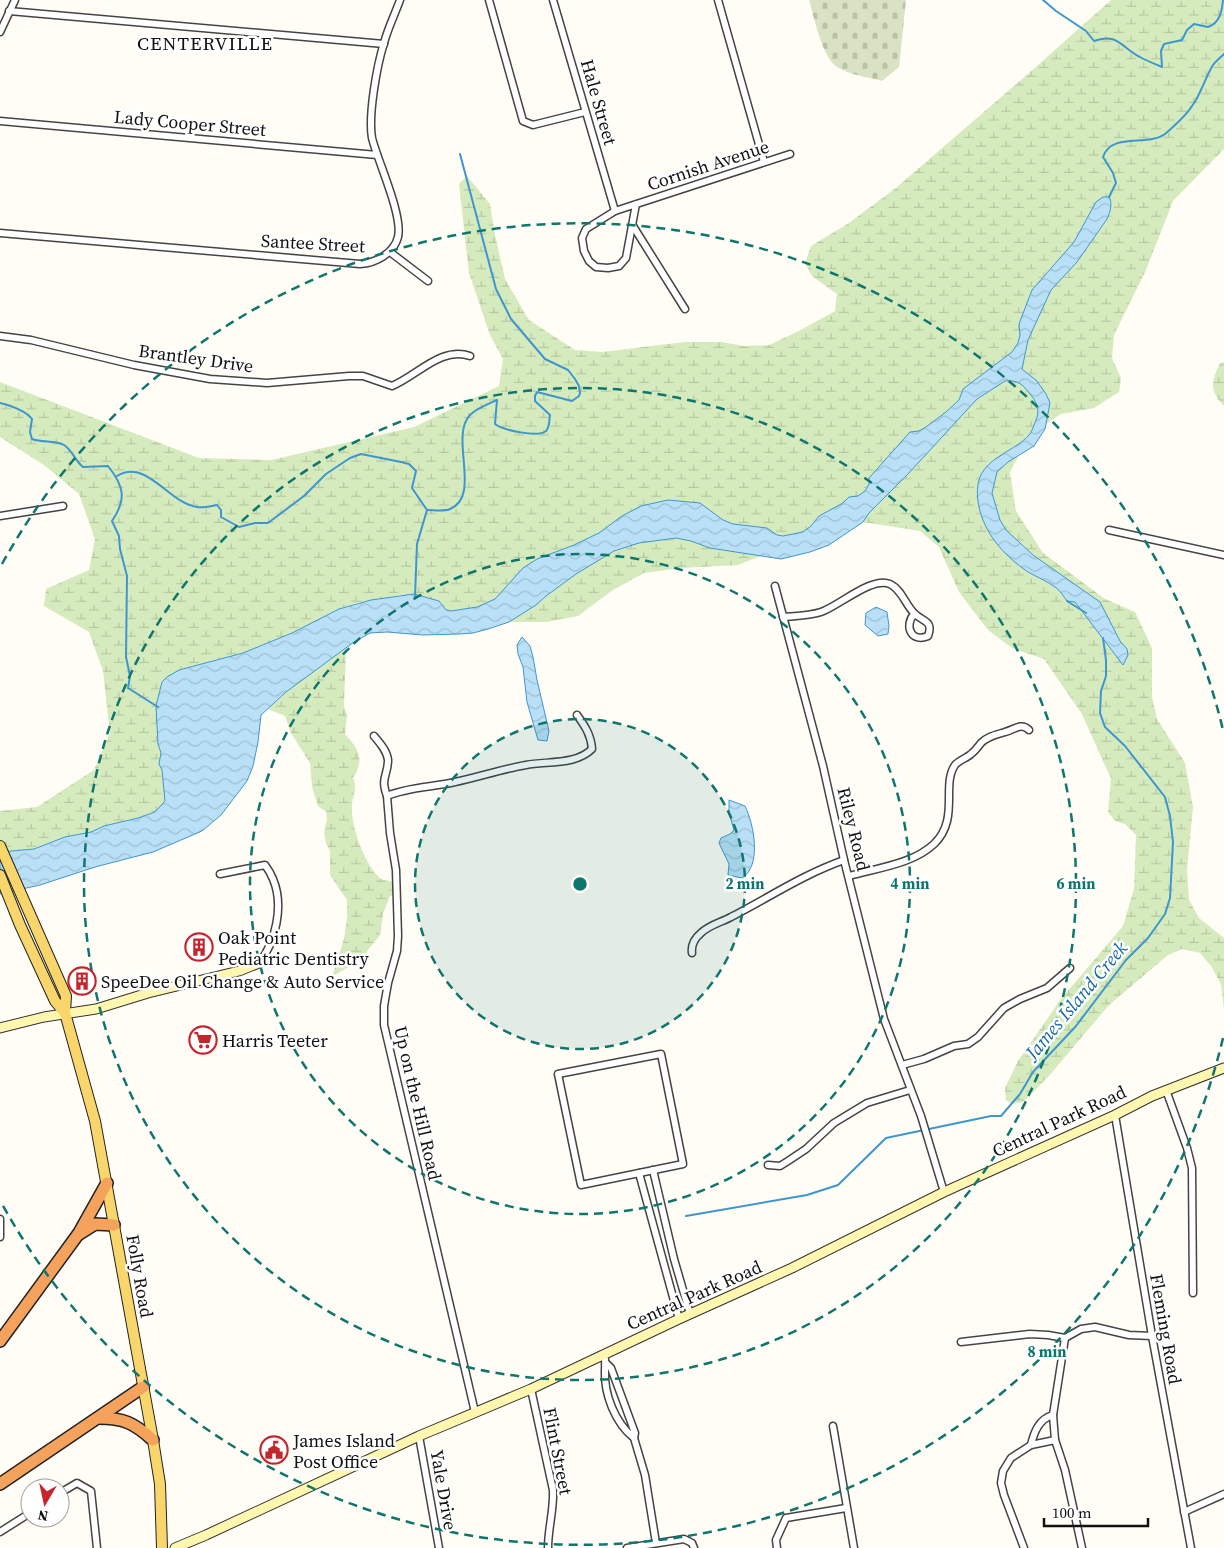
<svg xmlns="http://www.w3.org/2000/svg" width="1224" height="1548" viewBox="0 0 1224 1548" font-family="'Source Serif 4',serif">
  <defs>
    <pattern id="wetland-marsh" width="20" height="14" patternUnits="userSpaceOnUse" patternTransform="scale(1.25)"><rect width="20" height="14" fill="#d5ebbd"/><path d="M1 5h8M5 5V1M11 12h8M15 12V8" fill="none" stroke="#b6c8a1"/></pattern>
    <pattern id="cemetery-stones" width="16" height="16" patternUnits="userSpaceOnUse" patternTransform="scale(1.25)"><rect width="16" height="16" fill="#d9e3c4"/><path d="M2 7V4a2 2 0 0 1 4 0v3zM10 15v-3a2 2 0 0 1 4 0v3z" fill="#b9c2a7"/></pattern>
    <pattern id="water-waves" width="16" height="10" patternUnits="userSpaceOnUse" patternTransform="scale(1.25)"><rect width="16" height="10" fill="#b9e0f7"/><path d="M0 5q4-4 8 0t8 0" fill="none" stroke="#9ebfd3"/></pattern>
  </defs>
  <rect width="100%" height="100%" fill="#fffdf5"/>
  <g fill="url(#wetland-marsh)">
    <path d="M 1111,0 L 1224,0 L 1224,149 L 1173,201 L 1146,270 L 1114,335 L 1112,358 L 1121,378 L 1119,392 L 1094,408 L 1061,414 L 1030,435 L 1010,472 L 1016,511 L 1043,553 L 1105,599 L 1135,612 L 1152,648 L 1152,697 L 1157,719 L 1185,763 L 1193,807 L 1187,870 L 1189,900 L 1199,918 L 1224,938 L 1224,1010 L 1221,984 L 1211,966 L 1200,953 L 1182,949 L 1168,955 L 1109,1005 L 1048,1077 L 1023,1102 L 1012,1104 L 1006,1100 L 1005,1088 L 1018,1061 L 1061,999 L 1123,926 L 1134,889 L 1136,835 L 1125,824 L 1115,821 L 1108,812 L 1111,779 L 1082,714 L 1044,659 L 1012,648 L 988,630 L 959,592 L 939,547 L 920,531 L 863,522 L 830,529 L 738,565 L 681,568 L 644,573 L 613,590 L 578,616 L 547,622 L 509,622 L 446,610 L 439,601 L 402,595 L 356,603 L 339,609 L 292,633 L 241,654 L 179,670 L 167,677 L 162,682 L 159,694 L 158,744 L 161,753 L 159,764 L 162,770 L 165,797 L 165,801 L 155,812 L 138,818 L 104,826 L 91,832 L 65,837 L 34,849 L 0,852 L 0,811 L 37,807 L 94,770 L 110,733 L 103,671 L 89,632 L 44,606 L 46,589 L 89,570 L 95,539 L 79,494 L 44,465 L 0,437 L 0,382 L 199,458 L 271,460 L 414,427 L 499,386 L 503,359 L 490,335 L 469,273 L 459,184 L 467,176 L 490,204 L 495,235 L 505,279 L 529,320 L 575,350 L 602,352 L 685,342 L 722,342 L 744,346 L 769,345 L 799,331 L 835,311 L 837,294 L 812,276 L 805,263 L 811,246 L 849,223 L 897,187 L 1029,73 Z"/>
    <path d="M 1224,362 L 1224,406 C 1208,390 1212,381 1220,363 Z"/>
    <path d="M 346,647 L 344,706 L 347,716 L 345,734 C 359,750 365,759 353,778 C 358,789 353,794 352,804 C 350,825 365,866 381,879 C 385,881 388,880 392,882 C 395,883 398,887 401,889 L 397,894 L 390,896 L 383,914 L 380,935 L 360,960 L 332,977 L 344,939 L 347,918 L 347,900 L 330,875 L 330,851 L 326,843 L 324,832 L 327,819 L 326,812 L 318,806 L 312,787 L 310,763 L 291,733 L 285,716 L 268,709 L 286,692 Z"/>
  </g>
  <path fill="url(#cemetery-stones)" d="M 809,0 L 906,0 L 899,67 L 882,81 C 867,77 850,75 837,67 C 822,57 814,17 809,0 Z"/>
  <g fill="url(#water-waves)" stroke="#3f96cf">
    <path d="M 1103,197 L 1109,197 C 1113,204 1110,212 1107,219 L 1077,262 L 1051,290 L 1028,340 L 1022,369 L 1037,381 L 1046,394 L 1050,403 L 1045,429 L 1034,446 L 1008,462 L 997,472 L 992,493 L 1000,520 L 1006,530 L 1033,555 L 1100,602 L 1120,641 L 1127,649 L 1128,655 L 1123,665 L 1075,602 L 1067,601 C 1064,597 1060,590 1055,587 C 1047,581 1037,577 1028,572 C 1006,557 987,537 980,511 C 977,500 976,487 980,477 C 988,457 1016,450 1029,435 C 1031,433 1033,428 1034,425 C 1042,408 1037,402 1025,388 C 1020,382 1013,380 1005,381 L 977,399 L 908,474 L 869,513 L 863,522 L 829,545 L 810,552 L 781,559 L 710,548 L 691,541 L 676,538 L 639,543 L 614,551 L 576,574 L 546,596 L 536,605 L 509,622 L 488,629 L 473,633 L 459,634 L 423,635 L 387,632 L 370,633 L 354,642 L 286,692 L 261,715 L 258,742 L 253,766 L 247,781 L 221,815 L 202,831 L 153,852 L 95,867 L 40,885 L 0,894 L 0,852 L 34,849 L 65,837 L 91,832 L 104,826 L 138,818 L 155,812 L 165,801 L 162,770 L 159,764 L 161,753 L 158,744 L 156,706 L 162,682 L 167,677 L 179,670 L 243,653 L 292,633 L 339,609 L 371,600 L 414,594 L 439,601 L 446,610 L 451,611 L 477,607 L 495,599 L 523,568 L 537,559 L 574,545 L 599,533 L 622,516 L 641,506 L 668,500 L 700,503 L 723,520 L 733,524 L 767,528 L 777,535 L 783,536 L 803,532 L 811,526 L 819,516 L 843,503 L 849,497 L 858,496 L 865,491 L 869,484 L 869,478 L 910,432 L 919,431 L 926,427 L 946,412 L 959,400 L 963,389 L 1012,352 L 1018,343 L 1020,335 L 1019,324 L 1032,290 L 1074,242 L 1096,202 Z"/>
    <path d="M 876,607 L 887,612 L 889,626 L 888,634 L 878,636 L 865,625 L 866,613 Z"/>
    <path d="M 522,637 L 530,646 L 533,657 L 537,680 L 549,731 L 547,741 L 538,740 L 527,702 L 523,667 L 518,654 L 517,645 Z"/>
    <path d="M 729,800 L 745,806 C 754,824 762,866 742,878 L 728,875 L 729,864 L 719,843 L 721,838 L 730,834 L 734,830 L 729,813 Z"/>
  </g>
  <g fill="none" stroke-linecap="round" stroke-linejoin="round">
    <g stroke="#3f96cf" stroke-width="2">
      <path d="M 1043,0 L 1056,11 L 1086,31 L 1094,41 C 1117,32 1122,48 1140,57 C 1147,61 1155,64 1162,67 L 1161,51 L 1164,44 L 1182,40 L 1187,30 L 1194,24 L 1208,27 C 1220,23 1222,11 1223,0"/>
      <path d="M 1109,197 L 1116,183 L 1113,173 L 1103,157 C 1111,132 1147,147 1165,134 C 1172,128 1187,114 1192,106 C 1201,94 1205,78 1213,65 C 1216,61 1221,57 1224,54"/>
      <path d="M 0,403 C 12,406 25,410 32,419 L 30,432 L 32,439 C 42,443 55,440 64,445 C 73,451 75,461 83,467 L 108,466 C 124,486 127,499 112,521 L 119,536 L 120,549 L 127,576 L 126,657 L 130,676 L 128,688 L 158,707"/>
      <path d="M 117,476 C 147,458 168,503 197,507 C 203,508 211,506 217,505 L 221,510 L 221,517 L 239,527 L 255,523 L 268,523 L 304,496 L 326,474 L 350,458 L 361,454 L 401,462 L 409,464 L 416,471 L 412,488 L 427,510"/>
      <path d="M 427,510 C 434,510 444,512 450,509 C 482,496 449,437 470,415 C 477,408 488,404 497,400 L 495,424 C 503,430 538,438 546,431 C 550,427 549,420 550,415 L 535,401 L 535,396 L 537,392 L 572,401 L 579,396 L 580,393 L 579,386 L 575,379 L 568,370 L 545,359 L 511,319 L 496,289 L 460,154"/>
      <path d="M 415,596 L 417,544 L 427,510"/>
      <path d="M 1067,601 L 1086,613"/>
      <path d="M 686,1216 L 807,1195 L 838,1185 L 886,1138 L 991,1116 L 1001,1116 L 1020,1094 L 1033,1072 L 1076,1026 L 1126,960 L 1148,938 L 1165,914 L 1170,898 L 1173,842 L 1170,816 L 1165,797 L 1125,746 L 1105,727 L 1100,713 L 1101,691 L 1106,676 L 1106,660 L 1103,638"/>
    </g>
    <g stroke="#444" stroke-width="9">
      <g id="street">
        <path d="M 489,0 L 523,121 L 533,125 L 585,112"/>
        <path d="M 553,0 L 615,211"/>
        <path d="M 718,0 L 764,162"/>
        <path d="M 9,11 L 384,44"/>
        <path d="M 0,32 L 15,0"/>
        <path d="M 0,121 L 377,155"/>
        <path d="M 636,204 L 626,258 L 619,266 L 608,268 L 596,267 L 589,261 L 584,251 L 582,238 L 586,229 L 615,211 L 790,154"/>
        <path d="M 633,226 L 685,309"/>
        <path d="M 0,233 L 360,264 C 376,263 394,253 398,237 C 403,215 378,162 372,138 C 368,115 377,65 384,43 C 388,28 395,14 400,0"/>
        <path d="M 390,252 L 428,281"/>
        <path d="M 0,336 L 31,340 L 134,365 L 210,379 L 267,383 L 349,376 L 363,376 L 392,386 C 417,376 441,346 470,356"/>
        <path d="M 0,516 L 63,506"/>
        <path d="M 1109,530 L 1224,555"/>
        <path d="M 775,586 L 823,766 L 844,860 L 884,1019 L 921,1116 L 944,1192"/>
        <path d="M 783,617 C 795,616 809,616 821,612 C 839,606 872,576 890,584 C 902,590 905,604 914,613 C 922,622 934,620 928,636 C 911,643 904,626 914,614"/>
        <path d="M 374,736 C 380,743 387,751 388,760 C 388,776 380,777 387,796 L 390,833 L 396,870 L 398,936 L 397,951 L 388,983 L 384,1006 L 384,1025 L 475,1412"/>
        <path d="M 387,796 C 407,787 434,787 455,782 C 479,777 502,769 526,765 C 548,761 576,765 592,749 C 591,735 585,726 577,715"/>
        <path d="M 220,874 L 265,865 C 268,869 271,874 273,879 C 284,905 276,942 259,963"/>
        <path d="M 849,876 C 877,868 913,864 934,844 C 960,819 941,785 955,765 C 959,760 967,758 971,754 C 975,751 978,747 981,743 C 988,736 996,735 1005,732 C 1014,730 1021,722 1029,730"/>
        <path d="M 692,953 C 691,945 695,938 701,933 C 709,925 722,922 731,917 C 770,897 802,875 844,860"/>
        <path d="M 661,1054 L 683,1164 L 581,1185 L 558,1074 Z"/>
        <path d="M 902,1065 L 924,1059 L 954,1046 L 968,1044 L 978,1037 L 1004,1008 L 1020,999 L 1047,988 L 1070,968"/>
        <path d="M 1166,1090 L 1187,1148 L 1192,1168 L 1193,1293"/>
        <path d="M 1115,1115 L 1152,1336 L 1191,1548"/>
        <path d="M 768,1165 L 780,1166 L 788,1161 L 806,1149 L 834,1123 L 867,1103 L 910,1090"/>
        <path d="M 653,1170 L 674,1259 L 690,1314"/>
        <path d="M 639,1173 L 679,1319"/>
        <path d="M 0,1219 L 0,1237"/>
        <path d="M 1065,1338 L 1053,1415 L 1055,1440 L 1065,1470 L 1082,1548"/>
        <path d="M 961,1342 L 1030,1334 L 1048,1335 L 1065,1338 L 1081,1329 L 1095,1327 L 1129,1335 L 1152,1336"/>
        <path d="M 604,1355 C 606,1361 605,1365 605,1371 C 604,1394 615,1423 634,1438 L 635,1433 L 611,1368 L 606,1363"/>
        <path d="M 531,1389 L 553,1490 C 554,1510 548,1528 548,1548"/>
        <path d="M 833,1426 L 854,1548"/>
        <path d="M 419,1436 L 439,1548"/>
        <path d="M 634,1438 L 645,1475 L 656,1543"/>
        <path d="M 1031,1445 C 1034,1432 1039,1419 1053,1415"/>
        <path d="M 60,1493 L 77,1483 L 91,1491 L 97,1548"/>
        <path d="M 1184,1512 L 1224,1494"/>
        <path d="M 0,1532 L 30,1513"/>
        <path d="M 627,1548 L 684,1539 L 692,1543 L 694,1548"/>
        <path d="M 777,1548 L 776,1540 L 786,1518 L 846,1508"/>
        <path d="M 1024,1548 L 1004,1495 L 1001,1483 L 1003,1471 L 1011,1458 L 1031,1445 L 1055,1440"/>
      </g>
    </g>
    <g stroke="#333" stroke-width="11">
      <g id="secondary">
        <path d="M 0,1028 L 44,1017 L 96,1009 L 148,993 L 239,971 L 259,963"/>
        <path d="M 175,1548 L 206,1535 L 419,1436 L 531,1389 L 679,1319 L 792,1268 L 944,1192 L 1115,1115 L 1152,1096 L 1224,1068"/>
      </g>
    </g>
    <g stroke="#222" stroke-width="12">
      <g id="primary">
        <path d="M 0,846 L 66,996 L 65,1013 L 95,1121 L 153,1440 L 160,1484 L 162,1548"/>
        <path d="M 0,875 L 20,925 L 55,1001 L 65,1013"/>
      </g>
    </g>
    <g stroke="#222" stroke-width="14">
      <g id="highway">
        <path d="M 79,1234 L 95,1224 L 114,1225"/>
        <path d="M 0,1341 L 79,1233 L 107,1183"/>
        <path d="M 98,1418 C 124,1418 134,1423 153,1440"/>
        <path d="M 0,1484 L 143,1387"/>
      </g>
    </g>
    <use href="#street" stroke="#fff" stroke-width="6"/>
    <use href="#secondary" stroke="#fff6b0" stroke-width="9"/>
    <use href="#primary" stroke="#f9d66b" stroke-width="10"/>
    <use href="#highway" stroke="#f5a25d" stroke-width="11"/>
  </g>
  <circle cx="580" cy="884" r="165" fill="#0f766e" fill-opacity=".12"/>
  <g fill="none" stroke="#0f766e" stroke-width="2.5" stroke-dasharray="9 6">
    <circle cx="580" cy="884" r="165"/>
    <circle cx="580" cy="884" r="330"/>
    <circle cx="580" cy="884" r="496"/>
    <path d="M1223 1038A661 661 0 0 1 2 1204M2 564A661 661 0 0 1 1223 730"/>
  </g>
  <defs>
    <g id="building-ring" transform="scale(1.4375)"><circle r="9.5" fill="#fff" stroke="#c4262e" stroke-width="1.5"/><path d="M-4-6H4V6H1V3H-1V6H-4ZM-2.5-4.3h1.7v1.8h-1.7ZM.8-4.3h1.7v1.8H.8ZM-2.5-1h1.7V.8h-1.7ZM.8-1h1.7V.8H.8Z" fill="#c4262e"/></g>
    <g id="supermarket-ring" transform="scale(1.4375)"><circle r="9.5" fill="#fff" stroke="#c4262e" stroke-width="1.5"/><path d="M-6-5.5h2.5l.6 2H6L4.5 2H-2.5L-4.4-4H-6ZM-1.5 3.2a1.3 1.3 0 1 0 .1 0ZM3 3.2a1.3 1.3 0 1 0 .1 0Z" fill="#c4262e"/></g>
    <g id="civic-ring" transform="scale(1.4375)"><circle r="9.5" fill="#fff" stroke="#c4262e" stroke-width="1.5"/><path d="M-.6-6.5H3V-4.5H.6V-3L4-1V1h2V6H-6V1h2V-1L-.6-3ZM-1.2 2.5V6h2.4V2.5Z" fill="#c4262e"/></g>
  </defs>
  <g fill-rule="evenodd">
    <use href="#building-ring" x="199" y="947"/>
    <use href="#building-ring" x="82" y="981"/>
    <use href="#supermarket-ring" x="203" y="1040"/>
    <use href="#civic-ring" x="274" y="1450"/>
  </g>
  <g text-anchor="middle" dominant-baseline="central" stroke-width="5" stroke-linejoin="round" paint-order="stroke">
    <g font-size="18" fill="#111" stroke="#fff">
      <text transform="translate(599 102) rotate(74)">Hale Street</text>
      <text transform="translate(190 123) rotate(5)">Lady Cooper Street</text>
      <text transform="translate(708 165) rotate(-18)">Cornish Avenue</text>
      <text transform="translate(313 243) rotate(3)">Santee Street</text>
      <text transform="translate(196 358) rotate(8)">Brantley Drive</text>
      <text transform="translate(854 829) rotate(76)">Riley Road</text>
      <text transform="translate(418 1103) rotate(77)">Up on the Hill Road</text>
      <text transform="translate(1059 1121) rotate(-25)">Central Park Road</text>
      <text transform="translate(140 1276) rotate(80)">Folly Road</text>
      <text transform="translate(694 1295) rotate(-24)">Central Park Road</text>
      <text transform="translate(1166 1329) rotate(80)">Fleming Road</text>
      <text transform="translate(558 1451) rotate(79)">Flint Street</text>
      <text transform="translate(444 1490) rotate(80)">Yale Drive</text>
    </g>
    <g font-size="18" fill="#111" stroke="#fff" text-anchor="start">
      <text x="218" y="937">Oak Point<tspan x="218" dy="21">Pediatric Dentistry</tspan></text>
      <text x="101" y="981">SpeeDee Oil Change &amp; Auto Service</text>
      <text x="222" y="1040">Harris Teeter</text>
      <text x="293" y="1440">James Island<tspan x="293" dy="21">Post Office</tspan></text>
    </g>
    <g font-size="19" letter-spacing="1" fill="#111" stroke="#fff">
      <text x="205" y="43">CENTERVILLE</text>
    </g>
    <g font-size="19" font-style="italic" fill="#1768a6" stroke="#fff">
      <text transform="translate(1076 1000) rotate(-50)">James Island Creek</text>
    </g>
  </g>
  <circle cx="580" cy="884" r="8" fill="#0f766e" stroke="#fff" stroke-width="2.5"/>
  <g font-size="15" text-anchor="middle" font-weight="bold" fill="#0f766e" stroke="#fff" stroke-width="5" stroke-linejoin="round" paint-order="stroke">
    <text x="745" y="889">2 min</text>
    <text x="910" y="889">4 min</text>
    <text x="1076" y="889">6 min</text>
    <text x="1047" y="1357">8 min</text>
  </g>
  <g transform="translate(45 1503) rotate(189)"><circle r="24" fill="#ffffff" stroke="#a0a0a0"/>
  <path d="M0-4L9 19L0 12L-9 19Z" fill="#c4262e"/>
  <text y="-8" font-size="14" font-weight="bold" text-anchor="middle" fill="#111111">N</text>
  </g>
  <path d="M1044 1518v8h104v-8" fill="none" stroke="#111111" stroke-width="2.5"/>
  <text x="1052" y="1518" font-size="15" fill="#111111" stroke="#ffffff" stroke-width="4" paint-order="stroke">100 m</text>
</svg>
